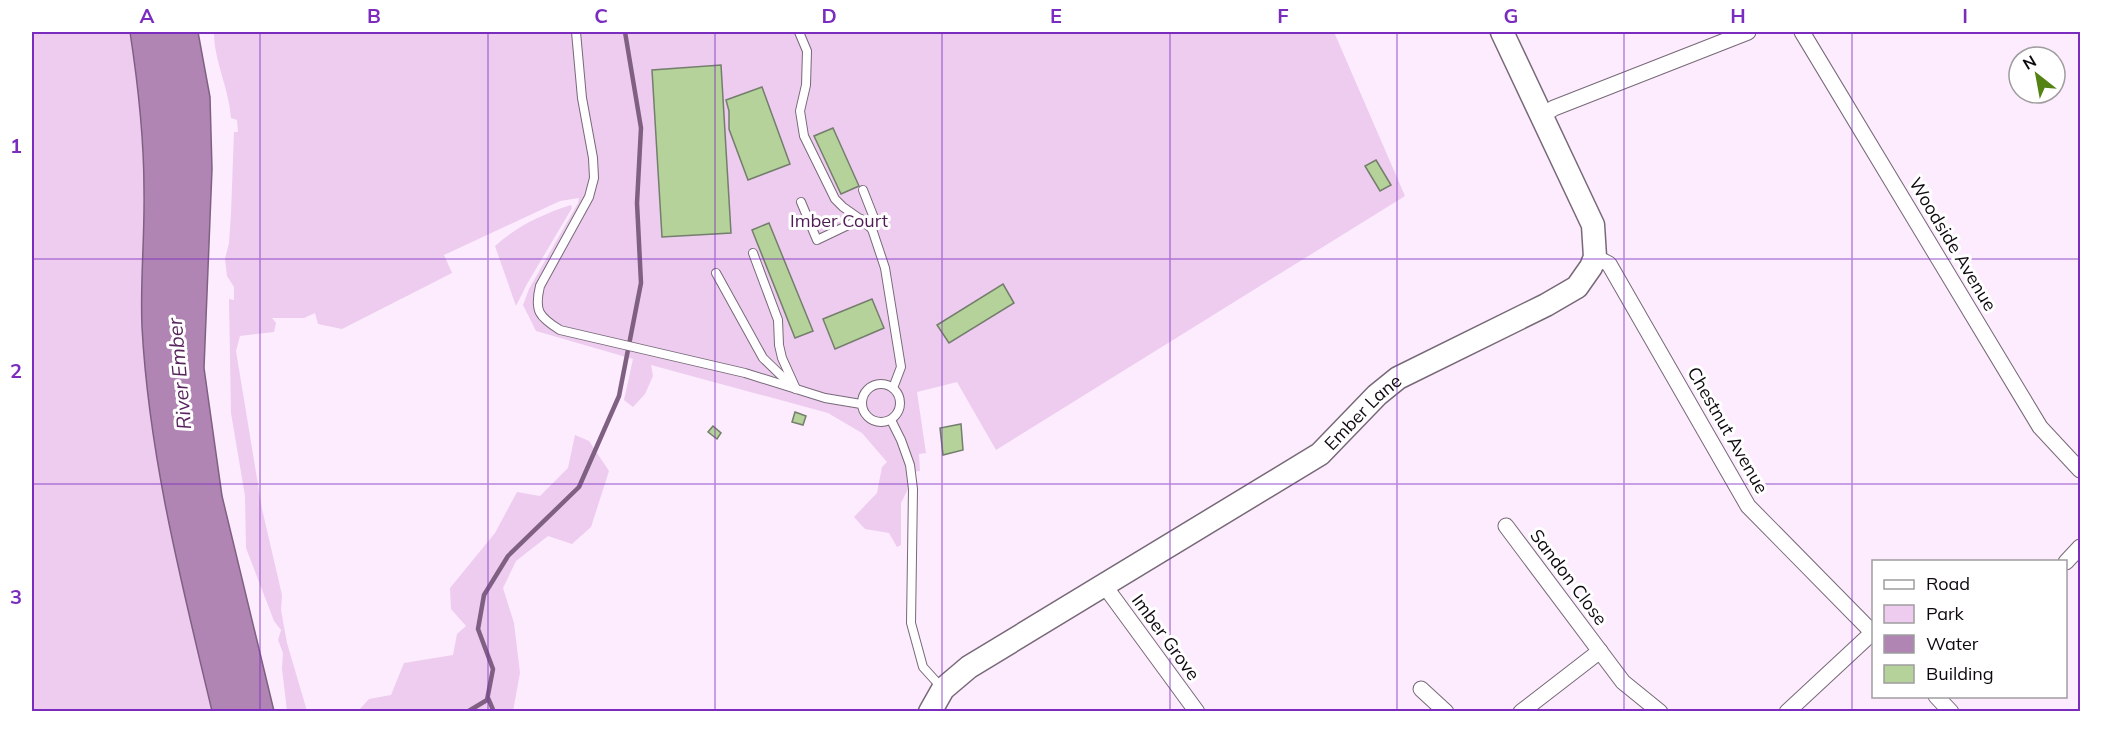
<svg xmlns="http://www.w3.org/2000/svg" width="2112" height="743" viewBox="0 0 2112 743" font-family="Mulish,sans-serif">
  <rect width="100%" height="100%" fill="#fcecfd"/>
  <g fill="#edccef">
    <path d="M 32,32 L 130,32 C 138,84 144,137 144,190 C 145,235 140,281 142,327 C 149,457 182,585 212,711 L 32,711 Z"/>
    <path d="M 214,32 L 1334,32 L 1405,196 L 996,450 L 957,382 L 917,392 L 926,453 L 919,454 L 920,471 L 912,472 L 909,487 L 901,503 L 901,545 L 897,547 L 889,533 L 865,529 L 854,517 L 877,493 L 882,467 L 887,462 L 862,433 L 828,413 L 651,365 L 653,376 L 645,394 L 633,407 L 624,400 L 633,359 L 536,331 L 523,305 L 529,289 L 578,203 L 579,198 L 560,201 L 444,255 L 452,273 L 342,329 L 318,324 L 315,313 L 304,318 L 272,318 L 276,323 L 274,332 L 240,336 L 236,351 L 262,509 L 282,595 L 281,610 L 287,643 L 307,711 L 287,711 L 282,669 L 283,653 L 278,640 L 281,630 L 274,621 L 246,548 L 245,496 L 231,413 L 229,299 L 234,300 L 234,287 L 227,276 L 225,259 L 229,243 L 231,214 L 234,132 L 238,132 L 237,120 L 231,118 C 229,88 214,61 214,32 Z"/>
    <path d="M 571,205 L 572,208 L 527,284 L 516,306 L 495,246 C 517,226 543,214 571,205 Z"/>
    <path d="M 575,435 L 589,441 L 609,471 L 591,527 L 572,544 L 548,536 L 516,561 L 503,588 L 514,623 L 520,673 L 513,711 L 358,711 L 369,699 L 391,695 L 404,663 L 453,655 L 457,634 L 466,626 L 451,609 L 450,588 L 495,533 L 517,492 L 540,496 L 568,468 Z"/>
  </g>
  <path fill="#b085b3" stroke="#7f6082" stroke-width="1.5" d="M 130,32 L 198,32 L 210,97 L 212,169 L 204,368 L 222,496 L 274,711 L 212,711 C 182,585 149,457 142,327 C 140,281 145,235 144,190 C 144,137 138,84 130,32 Z"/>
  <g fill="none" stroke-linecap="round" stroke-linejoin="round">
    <g stroke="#7f6082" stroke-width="4.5">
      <path d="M 488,698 L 494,712"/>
      <path d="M 467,712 L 487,700 L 493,669 L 478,629 L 484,595 L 508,556 L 579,487 L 619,396 L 641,283 L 637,203 L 641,128 L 625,32"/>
    </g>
  </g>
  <g fill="#b4d29a" stroke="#747e6c" stroke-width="1.5">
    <path d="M 721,65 L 731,233 L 662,237 L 652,70 Z"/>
    <path d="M 762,87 L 790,164 L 748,180 L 729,129 L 729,111 L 726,100 Z"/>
    <path d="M 833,128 L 859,186 L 841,194 L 814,136 Z"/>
    <path d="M 1376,160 L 1391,185 L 1380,191 L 1365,166 Z"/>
    <path d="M 769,223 L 813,331 L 795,338 L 752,230 Z"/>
    <path d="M 1003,284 L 1014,303 L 949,343 L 937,325 Z"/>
    <path d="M 872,299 L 884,328 L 835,349 L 823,319 Z"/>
    <path d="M 795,412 L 806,416 L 803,425 L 792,422 Z"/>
    <path d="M 961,424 L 963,450 L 943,455 L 940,428 Z"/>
    <path d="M 713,426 L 721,433 L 717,439 L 708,432 Z"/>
  </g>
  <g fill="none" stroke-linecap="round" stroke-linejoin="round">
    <g stroke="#776978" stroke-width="10">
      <g id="lane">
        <path d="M 576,32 L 582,98 L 593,158 L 594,178 L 589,197 L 540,286 C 534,311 539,317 560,330 L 745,373 L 825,398 L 861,404"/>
        <path d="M 799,32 L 807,51 L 806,85 L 800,111 L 804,136 L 835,199 L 843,207 L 863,221 L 872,229 L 885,268 L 901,367 L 893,388"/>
        <path d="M 863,190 L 874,218 L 872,229"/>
        <path d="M 801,202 L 817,240 L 861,219"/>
        <path d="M 753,253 L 778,320 L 779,345 L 782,358 L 796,389"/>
        <path d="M 716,273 L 763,358 L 792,386"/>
        <circle cx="881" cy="403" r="19"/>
        <path d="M 891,420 L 901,440 L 910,465 L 913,489 L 911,623 L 923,667 L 942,688"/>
      </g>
    </g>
    <g stroke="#776978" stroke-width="17">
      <g id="street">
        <path d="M 1802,32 L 2040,427 L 2080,470"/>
        <path d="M 1541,116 L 1554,108 L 1748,32"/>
        <path d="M 1595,257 L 1609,264 L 1748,506 L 1874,634"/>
        <path d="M 1506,526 L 1623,682 L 1660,712"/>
        <path d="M 2066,562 L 2080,547"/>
        <path d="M 1104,585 L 1197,712"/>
        <path d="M 1421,689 L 1446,712"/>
        <path d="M 1936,696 L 1951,712"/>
        <path d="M 1521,712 L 1600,651"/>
        <path d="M 1787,712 L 1872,633"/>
      </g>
    </g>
    <g stroke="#776978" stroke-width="25">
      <g id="secondary">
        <path id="s1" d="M 930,712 L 943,689 L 969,667 L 1320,454 L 1377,395 L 1398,378 L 1546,305 L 1577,287 L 1591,267 L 1595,257 L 1593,225 L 1502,32"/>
      </g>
    </g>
    <use href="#lane" stroke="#fff" stroke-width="8"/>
    <use href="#street" stroke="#fff" stroke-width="15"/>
    <use href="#secondary" stroke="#fff" stroke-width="22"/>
  </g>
  <path fill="none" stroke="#7b2cbf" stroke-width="1.5" stroke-opacity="0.55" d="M 260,32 L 260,712M 488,32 L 488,712M 715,32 L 715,712M 942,32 L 942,712M 1170,32 L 1170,712M 1397,32 L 1397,712M 1624,32 L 1624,712M 1852,32 L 1852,712M 32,259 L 2080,259M 32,484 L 2080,484"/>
  <g text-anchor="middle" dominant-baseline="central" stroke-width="6" stroke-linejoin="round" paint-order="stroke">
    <g font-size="18" fill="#501c55" stroke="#fff">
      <text x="839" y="220">Imber Court</text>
    </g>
    <g font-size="18" fill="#0e090f" stroke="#fff">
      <text transform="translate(1953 244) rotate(59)">Woodside Avenue</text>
      <text stroke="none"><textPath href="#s1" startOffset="531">Ember Lane</textPath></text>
      <text transform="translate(1728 430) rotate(60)">Chestnut Avenue</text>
      <text transform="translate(1569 577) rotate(53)">Sandon Close</text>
      <text transform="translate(1166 637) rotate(54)">Imber Grove</text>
    </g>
    <g font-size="20" font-style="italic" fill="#58245d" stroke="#fff">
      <text transform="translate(179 374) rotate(-95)">River Ember</text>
    </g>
  </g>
  <rect width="2112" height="743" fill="none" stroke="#ffffff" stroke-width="66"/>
  <rect x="1872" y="560" width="195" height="138" fill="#ffffff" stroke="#9f9d9f" stroke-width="1.5"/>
  <rect x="1884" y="580" width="30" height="9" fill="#ffffff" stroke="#9f9d9f" stroke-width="1.5"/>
  <text x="1926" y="590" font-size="18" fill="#0e090f">Road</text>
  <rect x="1884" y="605" width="30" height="18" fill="#edccef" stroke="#9f9d9f" stroke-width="1.5"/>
  <text x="1926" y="620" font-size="18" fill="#0e090f">Park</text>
  <rect x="1884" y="635" width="30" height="18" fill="#b085b3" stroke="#9f9d9f" stroke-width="1.5"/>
  <text x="1926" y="650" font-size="18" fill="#0e090f">Water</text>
  <rect x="1884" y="665" width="30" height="18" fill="#b4d29a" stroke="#9f9d9f" stroke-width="1.5"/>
  <text x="1926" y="680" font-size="18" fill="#0e090f">Building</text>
  <g transform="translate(2037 75) rotate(329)"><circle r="28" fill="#ffffff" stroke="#9f9d9f" stroke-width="1.5"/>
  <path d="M0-4.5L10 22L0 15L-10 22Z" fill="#548314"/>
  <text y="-9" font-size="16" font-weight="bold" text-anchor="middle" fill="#0e090f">N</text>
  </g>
  <rect x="33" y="33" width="2046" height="677" fill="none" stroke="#7b2cbf" stroke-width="2"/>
  <g font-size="20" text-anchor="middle" font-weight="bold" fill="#7b2cbf">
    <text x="147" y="23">A</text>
    <text x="374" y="23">B</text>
    <text x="601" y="23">C</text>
    <text x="829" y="23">D</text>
    <text x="1056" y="23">E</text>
    <text x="1283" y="23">F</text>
    <text x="1511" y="23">G</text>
    <text x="1738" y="23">H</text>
    <text x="1965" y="23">I</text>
    <text x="16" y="153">1</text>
    <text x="16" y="378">2</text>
    <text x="16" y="604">3</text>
  </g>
</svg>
